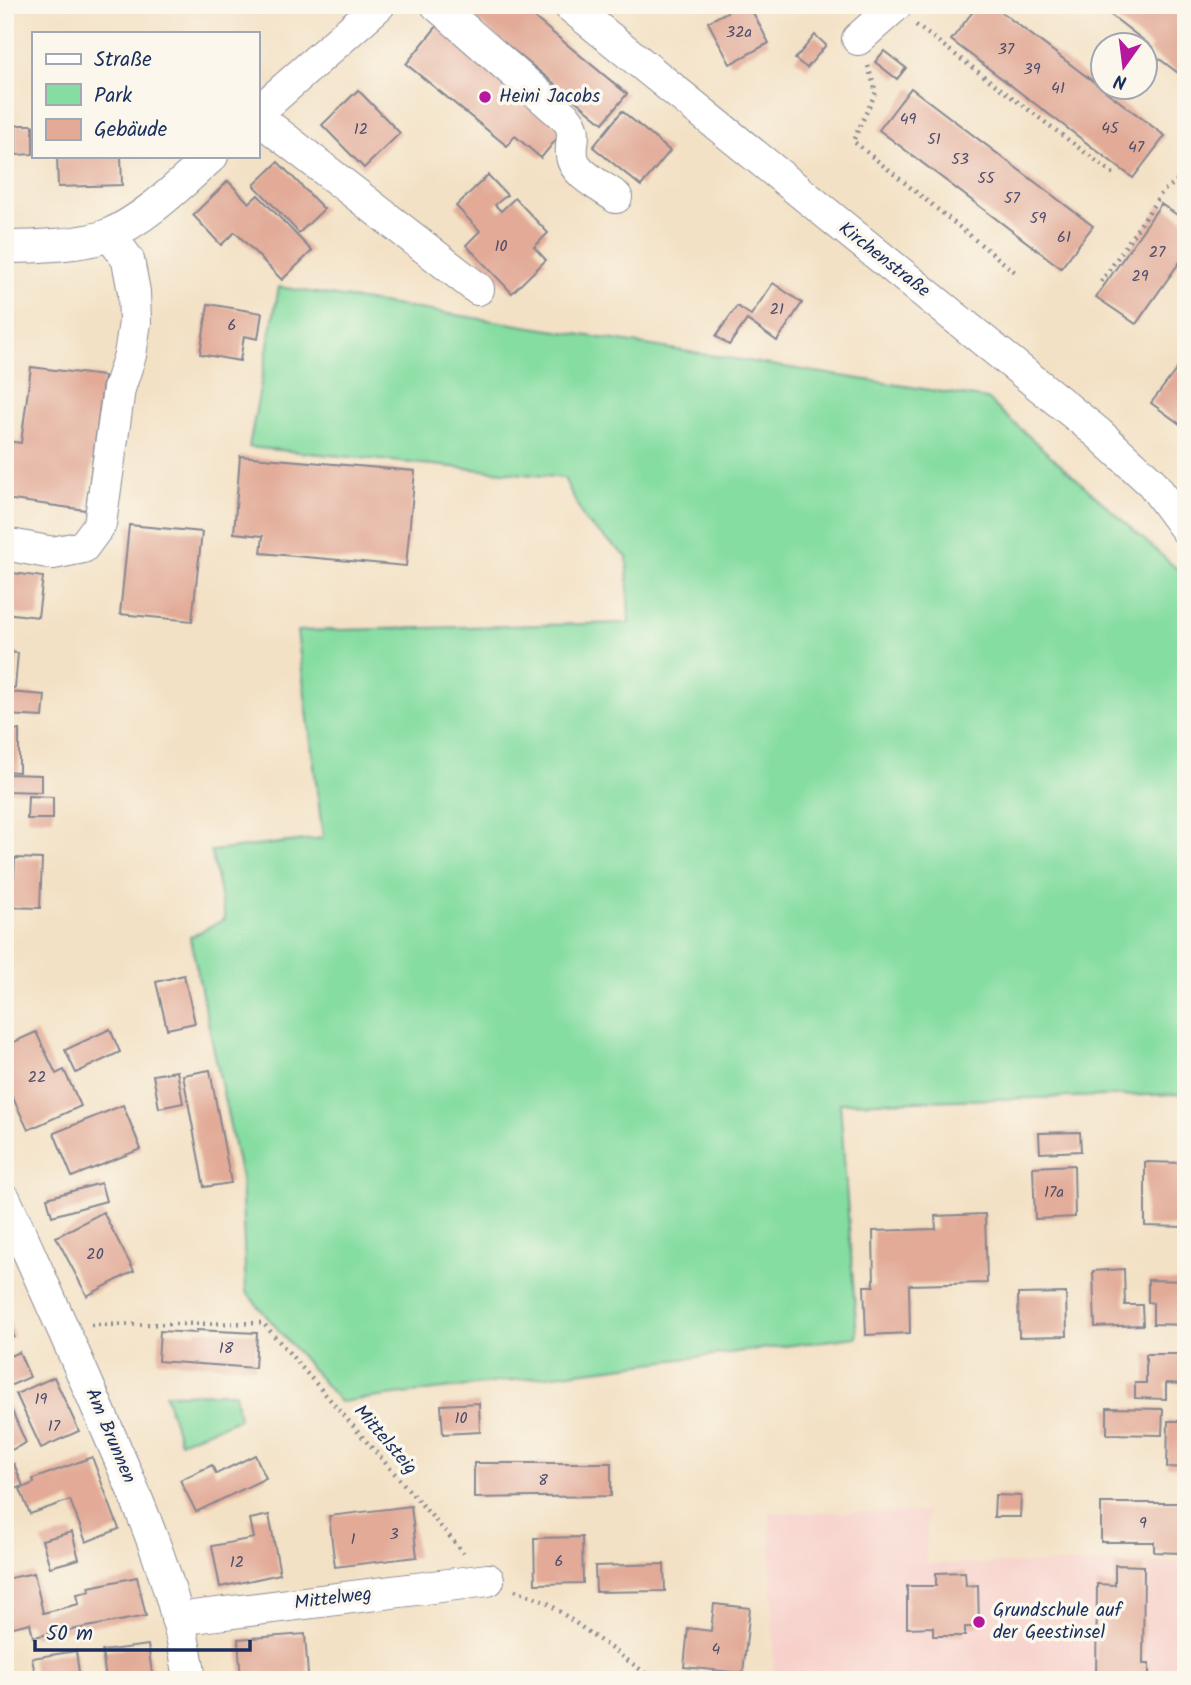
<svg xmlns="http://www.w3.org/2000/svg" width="1191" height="1685" viewBox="0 0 1191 1685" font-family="Kalam,sans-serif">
  <rect width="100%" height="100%" fill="#fbf7ec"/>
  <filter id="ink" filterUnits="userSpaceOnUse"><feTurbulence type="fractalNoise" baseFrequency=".0143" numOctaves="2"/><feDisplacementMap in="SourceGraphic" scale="14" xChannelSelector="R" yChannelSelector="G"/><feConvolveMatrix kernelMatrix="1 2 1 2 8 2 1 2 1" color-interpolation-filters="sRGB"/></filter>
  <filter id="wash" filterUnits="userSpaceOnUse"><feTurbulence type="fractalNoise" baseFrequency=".00686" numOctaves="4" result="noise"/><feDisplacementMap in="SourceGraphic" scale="28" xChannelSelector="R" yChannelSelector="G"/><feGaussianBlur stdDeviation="1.57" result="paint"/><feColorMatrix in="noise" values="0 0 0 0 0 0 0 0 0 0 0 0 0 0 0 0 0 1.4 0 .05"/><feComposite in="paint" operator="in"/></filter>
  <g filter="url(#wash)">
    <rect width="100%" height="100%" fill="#f3e1c5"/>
    <path fill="#f7d0ca" d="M 927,1512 L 926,1564 L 1186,1562 L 1186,1680 L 774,1680 L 770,1513 Z"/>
    <g fill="#85dda1" stroke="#508680" stroke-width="2">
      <path d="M 279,287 L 987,399 L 1186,577 L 1186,1094 L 840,1103 L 857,1337 L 340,1402 L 246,1292 L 241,1178 L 190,937 L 225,919 L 211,851 L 323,838 L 297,631 L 629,623 L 627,557 L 585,521 L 564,478 L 249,447 Z"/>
      <path d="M 235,1393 L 239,1419 L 180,1442 L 165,1394 Z"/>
    </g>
    <g id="blocks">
      <g fill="#e2aa97">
        <path d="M 458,5 L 519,5 L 627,94 L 603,123 Z"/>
        <path d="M 740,5 L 749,5 L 769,43 L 730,64 L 708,22 Z"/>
        <path d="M 978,5 L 992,5 L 1165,136 L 1133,178 L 951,40 Z"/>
        <path d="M 1098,5 L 1176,5 L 1181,9 L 1178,13 L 1186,19 L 1186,79 L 1149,51 L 1152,47 Z"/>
        <path d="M 437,26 L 564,130 L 541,158 L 515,136 L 507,146 L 406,64 Z"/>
        <path d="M 815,35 L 826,45 L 807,68 L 795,59 Z"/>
        <path d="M 884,51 L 906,68 L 897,79 L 875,62 Z"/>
        <path d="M 911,88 L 1093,226 L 1061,268 L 879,130 Z"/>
        <path d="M 358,90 L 400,133 L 364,168 L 322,125 Z"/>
        <path d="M 622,111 L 670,151 L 641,186 L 593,147 Z"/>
        <path d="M 16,125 L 33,125 L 33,154 L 16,155 Z"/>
        <path d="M 57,156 L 121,156 L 122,185 L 58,187 Z"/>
        <path d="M 278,162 L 324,209 L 299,233 L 254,185 Z"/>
        <path d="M 488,175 L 507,195 L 495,205 L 501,211 L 515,198 L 548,233 L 534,247 L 546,260 L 512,293 L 466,245 L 480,231 L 456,206 Z"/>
        <path d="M 228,181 L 249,203 L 258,195 L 312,251 L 282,280 L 235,232 L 221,245 L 193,215 Z"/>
        <path d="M 1161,204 L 1186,221 L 1186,253 L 1136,324 L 1096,297 Z"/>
        <path d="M 773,283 L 802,303 L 777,341 L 747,320 L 729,345 L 716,336 L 737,306 L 751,315 Z"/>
        <path d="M 208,304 L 262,313 L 258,339 L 244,336 L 240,361 L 200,354 Z"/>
        <path d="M 1186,357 L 1186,424 L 1184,427 L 1151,403 Z"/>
        <path d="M 31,367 L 104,376 L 86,510 L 5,499 L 5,441 L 21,443 Z"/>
        <path d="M 240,456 L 415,471 L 406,566 L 261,553 L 263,536 L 234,533 Z"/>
        <path d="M 129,525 L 202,532 L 192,621 L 120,614 Z"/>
        <path d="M 5,572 L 43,577 L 38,617 L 5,613 Z"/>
        <path d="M 5,652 L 18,653 L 15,688 L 5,687 Z"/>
        <path d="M 8,692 L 45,695 L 43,717 L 6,715 Z"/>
        <path d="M 5,730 L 19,730 L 19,772 L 5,771 Z"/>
        <path d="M 7,774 L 41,775 L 41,792 L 7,791 Z"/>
        <path d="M 28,796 L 53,797 L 53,819 L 27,819 Z"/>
        <path d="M 15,858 L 42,859 L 40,908 L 5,907 L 5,877 L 14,877 Z"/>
        <path d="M 184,975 L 195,1023 L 167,1029 L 156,982 Z"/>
        <path d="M 110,1029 L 120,1052 L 76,1073 L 65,1050 Z"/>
        <path d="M 36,1032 L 56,1074 L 64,1070 L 81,1106 L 28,1130 L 5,1081 L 5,1046 Z"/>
        <path d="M 210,1070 L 231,1183 L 204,1187 L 183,1075 Z"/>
        <path d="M 177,1071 L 183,1103 L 159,1108 L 153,1075 Z"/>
        <path d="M 123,1105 L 141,1149 L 72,1177 L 54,1133 Z"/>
        <path d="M 1080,1132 L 1081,1151 L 1040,1153 L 1039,1133 Z"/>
        <path d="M 1145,1162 L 1186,1163 L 1186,1227 L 1145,1226 Z"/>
        <path d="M 1074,1165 L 1075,1217 L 1035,1219 L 1033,1167 Z"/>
        <path d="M 101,1183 L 106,1201 L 52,1216 L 47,1198 Z"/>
        <path d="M 103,1212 L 134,1271 L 87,1296 L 56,1237 Z"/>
        <path d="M 985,1214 L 987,1283 L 909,1285 L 910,1333 L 866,1335 L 864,1286 L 874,1286 L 873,1231 L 936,1229 L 935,1216 Z"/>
        <path d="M 1124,1269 L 1125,1305 L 1142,1305 L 1143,1325 L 1095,1327 L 1093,1271 Z"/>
        <path d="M 1148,1280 L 1186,1281 L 1186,1325 L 1153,1324 L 1153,1303 L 1148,1302 Z"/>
        <path d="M 1066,1293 L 1067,1336 L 1019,1337 L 1018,1294 Z"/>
        <path d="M 6,1310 L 14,1337 L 5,1339 L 5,1311 Z"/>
        <path d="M 196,1330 L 257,1333 L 255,1368 L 158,1361 L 160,1331 L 196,1333 Z"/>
        <path d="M 19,1352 L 30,1377 L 5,1388 L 5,1358 Z"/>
        <path d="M 1146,1354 L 1184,1354 L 1184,1384 L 1166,1383 L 1166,1399 L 1135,1398 L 1135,1383 L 1146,1383 Z"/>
        <path d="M 54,1377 L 79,1431 L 41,1448 L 16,1394 Z"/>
        <path d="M 479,1403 L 480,1432 L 443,1434 L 441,1405 Z"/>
        <path d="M 9,1404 L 26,1443 L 5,1453 L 5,1406 Z"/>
        <path d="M 1107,1408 L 1163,1409 L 1162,1435 L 1107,1434 Z"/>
        <path d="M 1168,1421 L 1186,1421 L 1186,1468 L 1167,1467 Z"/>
        <path d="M 255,1455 L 266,1478 L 196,1512 L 180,1480 L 212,1465 L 216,1474 Z"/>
        <path d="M 92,1457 L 119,1529 L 86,1542 L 70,1500 L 30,1514 L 20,1489 L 34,1483 L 33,1479 Z"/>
        <path d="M 474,1463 L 611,1463 L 611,1496 L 474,1498 Z"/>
        <path d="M 14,1464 L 23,1486 L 5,1493 L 5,1467 Z"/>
        <path d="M 995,1495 L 1021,1496 L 1020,1517 L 994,1517 Z"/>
        <path d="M 1101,1503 L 1186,1503 L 1186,1542 L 1181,1542 L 1181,1553 L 1154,1552 L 1154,1542 L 1101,1542 Z"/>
        <path d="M 411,1506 L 417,1557 L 335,1567 L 329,1516 Z"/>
        <path d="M 269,1515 L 280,1574 L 220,1587 L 212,1546 L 254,1538 L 250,1519 Z"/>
        <path d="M 72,1532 L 79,1559 L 50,1567 L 42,1540 Z"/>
        <path d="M 582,1537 L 583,1583 L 535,1584 L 534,1538 Z"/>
        <path d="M 664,1564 L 665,1591 L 596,1592 L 595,1566 Z"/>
        <path d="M 1115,1565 L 1144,1566 L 1143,1664 L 1149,1664 L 1149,1680 L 1096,1680 L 1097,1584 L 1115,1585 Z"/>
        <path d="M 965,1572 L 966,1586 L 978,1585 L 979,1627 L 965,1627 L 965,1636 L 933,1636 L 933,1627 L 907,1628 L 907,1586 L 936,1586 L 936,1573 Z"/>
        <path d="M 34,1573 L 43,1613 L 79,1604 L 77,1594 L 90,1591 L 89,1587 L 137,1577 L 146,1616 L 33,1637 L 30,1623 L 5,1629 L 5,1579 Z"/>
        <path d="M 714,1604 L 750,1608 L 743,1673 L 684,1667 L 688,1628 L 711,1631 Z"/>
        <path d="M 305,1634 L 308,1675 L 241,1680 L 238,1639 Z"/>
        <path d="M 148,1645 L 153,1680 L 106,1680 L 102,1651 Z"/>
        <path d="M 76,1651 L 80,1680 L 36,1680 L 32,1658 Z"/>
      </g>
    </g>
  </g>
  <g filter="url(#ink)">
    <use href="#blocks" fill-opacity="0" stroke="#878892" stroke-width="2"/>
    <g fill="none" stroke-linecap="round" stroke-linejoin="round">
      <g stroke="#878892" stroke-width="34">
        <g id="minor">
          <path d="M 437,5 L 567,119 C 578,132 570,141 572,156 C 574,174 603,187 616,197"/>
          <path d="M 569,5 L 1098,433 L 1152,483 L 1186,529"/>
          <path d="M 858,39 L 896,5"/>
          <path d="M 257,113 L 379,5"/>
          <path d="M 257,117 L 478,289"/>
          <path d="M 5,247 C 31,247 85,245 108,235 C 147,218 180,184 212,156"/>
          <path d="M 5,544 L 53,553 L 83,547 L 100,524 L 119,389 L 130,355 L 135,322 L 134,292 L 128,260 L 116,243 L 106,236"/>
          <path d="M 5,1200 C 42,1281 78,1362 113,1443 C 145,1517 179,1599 190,1680"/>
          <path d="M 177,1619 L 488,1580"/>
        </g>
      </g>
      <g stroke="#878892" stroke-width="4.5" stroke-dasharray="2 5" stroke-linecap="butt">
        <path d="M 916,25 L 1115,175"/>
        <path d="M 868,66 L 876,92 L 853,141 L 1015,272"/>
        <path d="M 1101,282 L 1163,191 L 1176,182 L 1186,167"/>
        <path d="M 91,1325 L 263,1323 L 464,1553"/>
        <path d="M 515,1590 L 545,1601 L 655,1680"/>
      </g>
      <use href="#minor" stroke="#fff" stroke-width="32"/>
    </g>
  </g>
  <g fill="#b5179e" stroke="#fbf7ec" stroke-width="2.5">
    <circle cx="485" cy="97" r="7"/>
    <circle cx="979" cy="1622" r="7"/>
  </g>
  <g text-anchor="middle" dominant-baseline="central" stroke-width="7" stroke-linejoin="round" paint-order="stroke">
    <g font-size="16" fill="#4d4e6c">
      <text x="739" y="32">32a</text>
      <text x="1006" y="49">37</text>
      <text x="1032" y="69">39</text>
      <text x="1058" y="88">41</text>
      <text x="908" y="119">49</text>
      <text x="1110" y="128">45</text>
      <text x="361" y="129">12</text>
      <text x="934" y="139">51</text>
      <text x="1136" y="147">47</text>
      <text x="960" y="159">53</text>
      <text x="986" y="178">55</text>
      <text x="1012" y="198">57</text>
      <text x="1038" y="218">59</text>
      <text x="1064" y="237">61</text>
      <text x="501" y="246">10</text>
      <text x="1157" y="252">27</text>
      <text x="1140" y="276">29</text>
      <text x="777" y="309">21</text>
      <text x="232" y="325">6</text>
      <text x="37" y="1077">22</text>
      <text x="1054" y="1192">17a</text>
      <text x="95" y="1254">20</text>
      <text x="226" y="1348">18</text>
      <text x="41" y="1399">19</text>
      <text x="461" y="1418">10</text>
      <text x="54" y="1426">17</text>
      <text x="543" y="1480">8</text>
      <text x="1143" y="1523">9</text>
      <text x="394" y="1534">3</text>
      <text x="353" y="1539">1</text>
      <text x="559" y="1561">6</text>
      <text x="237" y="1562">12</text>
      <text x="716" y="1649">4</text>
    </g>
    <g font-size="19" fill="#1b2f5e" stroke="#fbf7ec" text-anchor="start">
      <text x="499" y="97">Heini Jacobs</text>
      <text x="993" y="1611">Grundschule auf<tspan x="993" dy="22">der Geestinsel</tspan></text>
    </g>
    <g font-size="19" fill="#1b2f5e" stroke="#fbf7ec">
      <text transform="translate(884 260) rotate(38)">Kirchenstraße</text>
      <text transform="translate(110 1436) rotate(67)">Am Brunnen</text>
      <text transform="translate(385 1440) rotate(49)">Mittelsteig</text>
      <text transform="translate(333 1599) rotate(-7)">Mittelweg</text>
    </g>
  </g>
  <rect width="1191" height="1685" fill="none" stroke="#fbf7ec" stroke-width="28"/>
  <rect x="32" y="32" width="228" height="126" fill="#fbf7ec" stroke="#a1a7b3" stroke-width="2"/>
  <rect x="46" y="54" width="35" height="10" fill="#ffffff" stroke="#a1a7b3" stroke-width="2"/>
  <text x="94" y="66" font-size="21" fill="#1b2f5e">Straße</text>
  <rect x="46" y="84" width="35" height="21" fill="#85dda1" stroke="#a1a7b3" stroke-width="2"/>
  <text x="94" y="102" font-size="21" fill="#1b2f5e">Park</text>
  <rect x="46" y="119" width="35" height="21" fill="#e2aa97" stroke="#a1a7b3" stroke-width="2"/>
  <text x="94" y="136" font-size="21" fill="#1b2f5e">Gebäude</text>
  <g transform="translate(1124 66) rotate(194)"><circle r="33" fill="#fbf7ec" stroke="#a1a7b3" stroke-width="2"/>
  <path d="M0-5L12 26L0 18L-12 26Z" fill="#b5179e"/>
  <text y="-10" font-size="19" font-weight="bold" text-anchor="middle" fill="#1b2f5e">N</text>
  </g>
  <path d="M35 1640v10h215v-10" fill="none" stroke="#1b2f5e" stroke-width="3.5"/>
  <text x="46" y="1640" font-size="21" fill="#1b2f5e" stroke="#fbf7ec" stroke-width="5" paint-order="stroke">50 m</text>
</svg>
